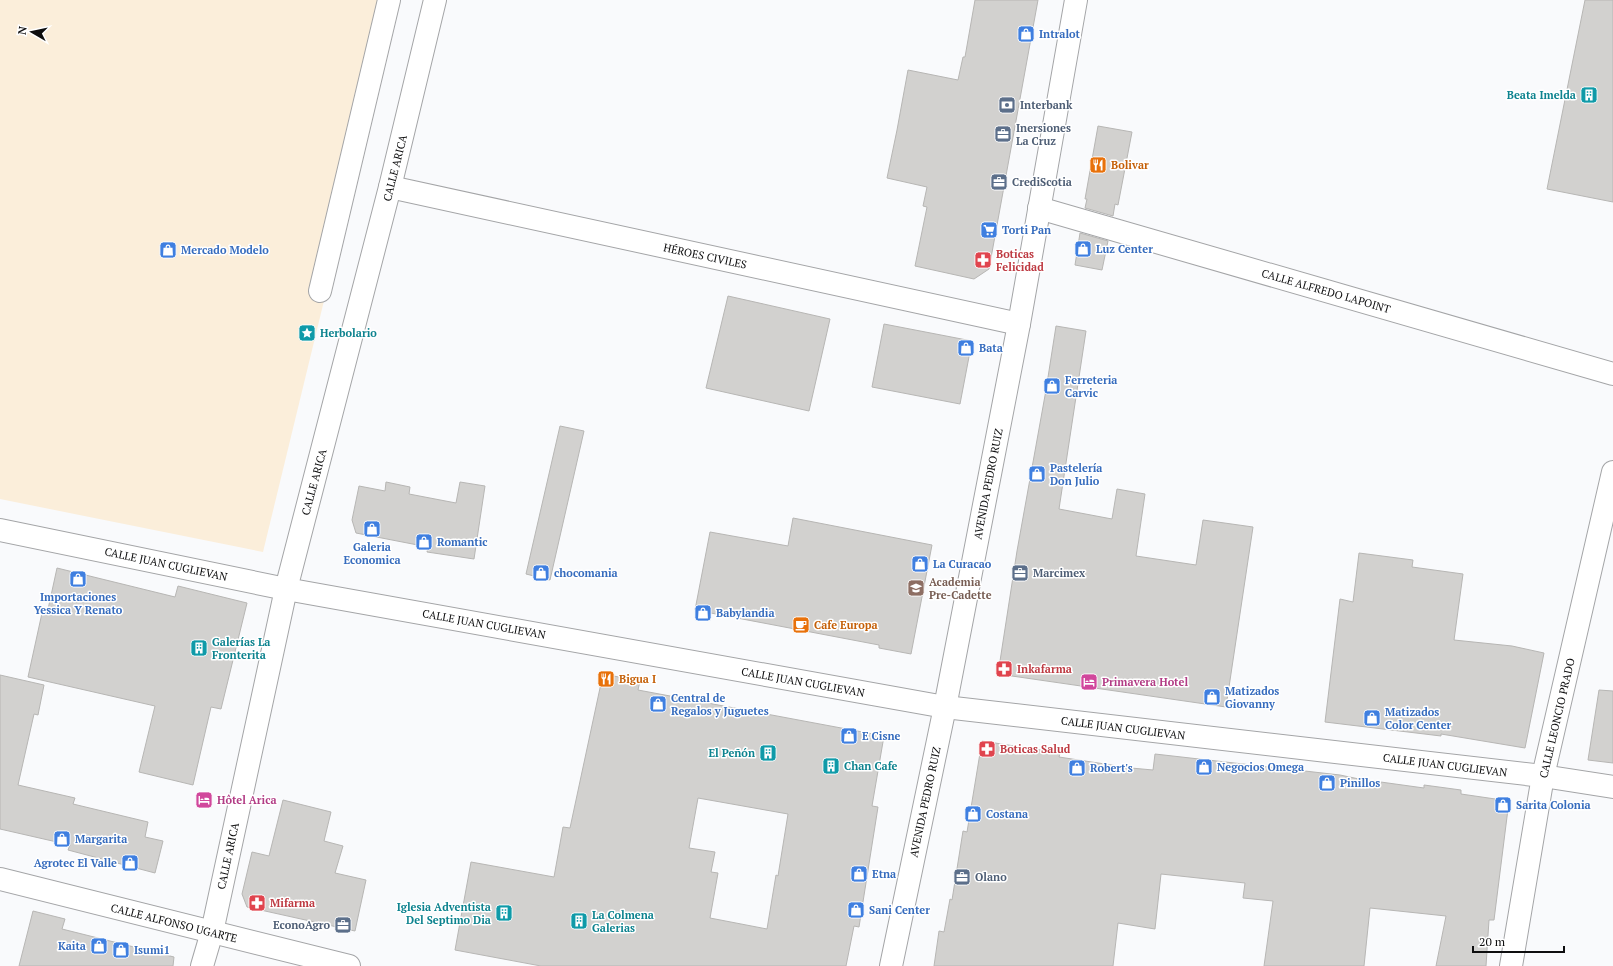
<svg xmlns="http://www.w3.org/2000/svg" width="1613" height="966" viewBox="0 0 1613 966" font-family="'PT Serif',serif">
  <rect width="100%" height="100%" fill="#f9fafc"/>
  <path fill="#fbeeda" d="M 0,0 L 397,0 L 263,552 L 0,499 Z"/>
  <g fill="#d2d1cf" stroke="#b7b6b4" fill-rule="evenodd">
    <path d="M 975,0 L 1038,0 L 989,269 L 974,279 L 915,266 L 927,207 L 923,206 L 927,187 L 887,178 L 897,130 L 908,70 L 958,80 L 963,57 L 965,57 Z"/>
    <path d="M 1585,0 L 1613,0 L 1613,202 L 1547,189 Z"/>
    <path d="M 1098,126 L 1132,132 L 1118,205 L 1115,204 L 1113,216 L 1085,208 L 1087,199 L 1085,199 Z"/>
    <path d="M 1080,233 L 1108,241 L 1102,270 L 1075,265 Z"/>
    <path d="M 728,296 L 830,319 L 809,411 L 706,388 Z"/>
    <path d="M 884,324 L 972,341 L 960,404 L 872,387 Z"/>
    <path d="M 1056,326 L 1086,331 L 1059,509 L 1112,519 L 1117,489 L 1145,494 L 1136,556 L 1196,565 L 1203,520 L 1253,527 L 1226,707 L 998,674 L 1017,551 L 1046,390 Z"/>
    <path d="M 560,426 L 584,431 L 550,580 L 526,574 Z"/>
    <path d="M 386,482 L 410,487 L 409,494 L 456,503 L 460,482 L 485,486 L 474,559 L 427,552 L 428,547 L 356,533 L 352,520 L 359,486 L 385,491 Z"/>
    <path d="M 793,518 L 932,545 L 911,654 L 879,648 L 879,645 L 695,610 L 710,532 L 788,546 Z"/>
    <path d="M 1359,553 L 1413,560 L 1412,567 L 1463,574 L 1454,640 L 1512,646 L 1544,653 L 1525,748 L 1441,734 L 1441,736 L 1325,722 L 1340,599 L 1353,602 Z"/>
    <path d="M 57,568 L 175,597 L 178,586 L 247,603 L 221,709 L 211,707 L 193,785 L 139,772 L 155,706 L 28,677 L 42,613 L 47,614 Z"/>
    <path d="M 603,674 L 640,681 L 638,690 L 884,736 L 872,806 L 878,807 L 859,927 L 854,926 L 846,966 L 541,966 L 455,950 L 471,862 L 554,877 L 563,827 L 570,828 ZM 698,798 L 788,814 L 778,876 L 776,875 L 767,929 L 710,918 L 718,873 L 711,872 L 715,852 L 689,848 Z"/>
    <path d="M 0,675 L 44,685 L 38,715 L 34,714 L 18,785 L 75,798 L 73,804 L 148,822 L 145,837 L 163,841 L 155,873 L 68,850 L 70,845 L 0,829 Z"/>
    <path d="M 1599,690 L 1613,691 L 1613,763 L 1588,760 Z"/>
    <path d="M 982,741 L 1060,753 L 1059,757 L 1131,768 L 1153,770 L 1155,754 L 1340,775 L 1359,779 L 1424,788 L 1424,785 L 1461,790 L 1461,794 L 1509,801 L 1494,920 L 1489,920 L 1486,966 L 1436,966 L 1446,916 L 1370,908 L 1364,966 L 1264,966 L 1273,901 L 1243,898 L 1245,883 L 1161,874 L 1155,929 L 1118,923 L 1113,966 L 934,966 L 939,931 L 944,932 L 950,899 L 952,900 L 963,831 L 967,832 Z"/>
    <path d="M 283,800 L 331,812 L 324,841 L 343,846 L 335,873 L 366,880 L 355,931 L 247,907 L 242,894 L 252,852 L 269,856 Z"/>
    <path d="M 33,911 L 65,919 L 62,929 L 174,957 L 173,966 L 19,966 Z"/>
  </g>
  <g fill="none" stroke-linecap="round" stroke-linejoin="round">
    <g stroke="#a4a5a7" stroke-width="24">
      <path id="pedestrian" d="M 320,291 L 389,0"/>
    </g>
    <g stroke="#a4a5a7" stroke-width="24">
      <g id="minor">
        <path d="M 390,187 L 1019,324"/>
        <path d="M 1039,208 L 1613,374"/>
        <path d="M 0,530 L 286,589 L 945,707 L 1543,776 L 1613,787"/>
        <path d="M 0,879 L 349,966"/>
        <path d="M 1511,966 L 1543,776 L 1613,472"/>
      </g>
    </g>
    <g stroke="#a4a5a7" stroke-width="24">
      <g id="tertiary">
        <path d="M 202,966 L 212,932 L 286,589 L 390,187 L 435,0"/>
        <path d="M 891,966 L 945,707 L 1019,324 L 1076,0"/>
      </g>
    </g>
    <use href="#pedestrian" stroke="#fff" stroke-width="22"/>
    <use href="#minor" stroke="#fff" stroke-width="22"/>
    <use href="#tertiary" stroke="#fff" stroke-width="22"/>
  </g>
  <defs>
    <g id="shop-square" transform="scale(0.9)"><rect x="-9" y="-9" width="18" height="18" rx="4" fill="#3f7fe0" stroke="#fff"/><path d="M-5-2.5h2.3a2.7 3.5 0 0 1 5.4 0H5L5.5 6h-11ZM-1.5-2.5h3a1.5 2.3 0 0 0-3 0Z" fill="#fff"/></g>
    <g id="building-square" transform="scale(0.9)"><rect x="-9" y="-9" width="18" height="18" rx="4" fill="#0f9aa8" stroke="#fff"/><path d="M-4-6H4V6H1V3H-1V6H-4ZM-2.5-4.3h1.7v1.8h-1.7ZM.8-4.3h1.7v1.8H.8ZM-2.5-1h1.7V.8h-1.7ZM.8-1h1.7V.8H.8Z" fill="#fff"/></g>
    <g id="bank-square" transform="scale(0.9)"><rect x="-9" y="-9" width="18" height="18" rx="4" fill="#5c6f8a" stroke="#fff"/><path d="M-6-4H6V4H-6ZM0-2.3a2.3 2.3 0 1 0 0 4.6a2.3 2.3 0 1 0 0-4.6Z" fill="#fff"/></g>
    <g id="office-square" transform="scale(0.9)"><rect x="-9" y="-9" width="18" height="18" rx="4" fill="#5c6f8a" stroke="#fff"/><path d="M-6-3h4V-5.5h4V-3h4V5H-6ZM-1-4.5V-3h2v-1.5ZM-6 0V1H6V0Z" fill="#fff"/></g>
    <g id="restaurant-square" transform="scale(0.9)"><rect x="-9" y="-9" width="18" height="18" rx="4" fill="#e8710a" stroke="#fff"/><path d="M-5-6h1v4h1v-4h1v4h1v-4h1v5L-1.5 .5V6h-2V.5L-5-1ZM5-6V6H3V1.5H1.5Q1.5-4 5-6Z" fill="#fff"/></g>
    <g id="supermarket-square" transform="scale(0.9)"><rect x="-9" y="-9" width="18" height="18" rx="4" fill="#3f7fe0" stroke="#fff"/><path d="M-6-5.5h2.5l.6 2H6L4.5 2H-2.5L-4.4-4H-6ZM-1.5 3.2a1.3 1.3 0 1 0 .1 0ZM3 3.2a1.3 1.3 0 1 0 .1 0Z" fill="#fff"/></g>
    <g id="pharmacy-square" transform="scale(0.9)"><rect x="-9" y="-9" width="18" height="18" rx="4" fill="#e0444e" stroke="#fff"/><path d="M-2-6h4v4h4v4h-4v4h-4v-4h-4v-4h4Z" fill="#fff"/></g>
    <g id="sight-square" transform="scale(0.9)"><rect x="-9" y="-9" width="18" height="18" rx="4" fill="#0f9aa8" stroke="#fff"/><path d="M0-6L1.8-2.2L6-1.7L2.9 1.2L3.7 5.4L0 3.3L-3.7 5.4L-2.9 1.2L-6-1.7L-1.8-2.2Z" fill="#fff"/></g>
    <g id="school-square" transform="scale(0.9)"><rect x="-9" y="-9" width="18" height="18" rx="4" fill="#8d6e63" stroke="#fff"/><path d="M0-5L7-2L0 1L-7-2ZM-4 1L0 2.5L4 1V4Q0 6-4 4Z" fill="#fff"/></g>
    <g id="cafe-square" transform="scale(0.9)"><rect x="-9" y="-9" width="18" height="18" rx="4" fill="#e8710a" stroke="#fff"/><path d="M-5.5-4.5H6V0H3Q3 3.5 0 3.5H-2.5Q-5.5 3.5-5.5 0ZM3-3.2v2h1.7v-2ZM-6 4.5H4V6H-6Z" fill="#fff"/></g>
    <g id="hotel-square" transform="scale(0.9)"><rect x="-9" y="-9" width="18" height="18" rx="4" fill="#d1479c" stroke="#fff"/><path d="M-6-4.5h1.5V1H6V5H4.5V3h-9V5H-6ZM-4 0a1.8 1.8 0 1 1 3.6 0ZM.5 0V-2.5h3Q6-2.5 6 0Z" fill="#fff"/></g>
  </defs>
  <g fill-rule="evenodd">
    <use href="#shop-square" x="1026" y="34"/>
    <use href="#building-square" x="1589" y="95"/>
    <use href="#bank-square" x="1007" y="105"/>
    <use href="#office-square" x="1003" y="134"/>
    <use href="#restaurant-square" x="1098" y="165"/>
    <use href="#office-square" x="999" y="182"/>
    <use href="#supermarket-square" x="989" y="230"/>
    <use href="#shop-square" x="1083" y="249"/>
    <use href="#shop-square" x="168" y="250"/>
    <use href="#pharmacy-square" x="983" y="260"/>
    <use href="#sight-square" x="307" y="333"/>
    <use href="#shop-square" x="966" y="348"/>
    <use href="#shop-square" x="1052" y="386"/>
    <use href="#shop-square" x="1037" y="474"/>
    <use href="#shop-square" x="372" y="529"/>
    <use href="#shop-square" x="424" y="542"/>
    <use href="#shop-square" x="920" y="564"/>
    <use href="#shop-square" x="541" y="573"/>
    <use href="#office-square" x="1020" y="573"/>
    <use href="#shop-square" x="78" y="579"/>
    <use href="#school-square" x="916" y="588"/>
    <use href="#shop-square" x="703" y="613"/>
    <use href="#cafe-square" x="801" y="625"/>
    <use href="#building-square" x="199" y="648"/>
    <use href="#pharmacy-square" x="1004" y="669"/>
    <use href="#restaurant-square" x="606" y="679"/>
    <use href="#hotel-square" x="1089" y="682"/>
    <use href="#shop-square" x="1212" y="697"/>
    <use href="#shop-square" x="658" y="704"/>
    <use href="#shop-square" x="1372" y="718"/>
    <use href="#shop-square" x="849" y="736"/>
    <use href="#pharmacy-square" x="987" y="749"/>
    <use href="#building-square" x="768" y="753"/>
    <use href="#building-square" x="831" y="766"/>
    <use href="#shop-square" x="1204" y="767"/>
    <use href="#shop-square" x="1077" y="768"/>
    <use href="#shop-square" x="1327" y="783"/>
    <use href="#hotel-square" x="204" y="800"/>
    <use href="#shop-square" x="1503" y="805"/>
    <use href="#shop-square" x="973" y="814"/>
    <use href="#shop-square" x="62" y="839"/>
    <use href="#shop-square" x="130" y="863"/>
    <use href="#shop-square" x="859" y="874"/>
    <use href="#office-square" x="962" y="877"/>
    <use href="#pharmacy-square" x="257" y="903"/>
    <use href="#shop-square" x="856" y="910"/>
    <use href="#building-square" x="504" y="913"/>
    <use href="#building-square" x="579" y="921"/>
    <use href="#office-square" x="343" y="925"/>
    <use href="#shop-square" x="99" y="946"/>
    <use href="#shop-square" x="121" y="950"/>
  </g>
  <g text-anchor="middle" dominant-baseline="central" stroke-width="3" stroke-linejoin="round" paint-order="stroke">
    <g font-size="11" font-weight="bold" fill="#366cbe" stroke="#fff" text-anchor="start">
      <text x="1039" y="34">Intralot</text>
      <text x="1002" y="230">Torti Pan</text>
      <text x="1096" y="249">Luz Center</text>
      <text x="181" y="250">Mercado Modelo</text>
      <text x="979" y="348">Bata</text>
      <text x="1065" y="380">Ferreteria<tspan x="1065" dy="13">Carvic</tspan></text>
      <text x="1050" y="468">Pastelería<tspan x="1050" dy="13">Don Julio</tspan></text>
      <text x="437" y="542">Romantic</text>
      <text x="372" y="547" text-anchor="middle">Galeria<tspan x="372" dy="13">Economica</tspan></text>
      <text x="933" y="564">La Curacao</text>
      <text x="554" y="573">chocomania</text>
      <text x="78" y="597" text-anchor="middle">Importaciones<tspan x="78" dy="13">Yessica Y Renato</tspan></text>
      <text x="716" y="613">Babylandia</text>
      <text x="1225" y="691">Matizados<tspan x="1225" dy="13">Giovanny</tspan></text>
      <text x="671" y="698">Central de<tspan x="671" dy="13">Regalos y Juguetes</tspan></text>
      <text x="1385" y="712">Matizados<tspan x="1385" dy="13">Color Center</tspan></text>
      <text x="862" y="736">E Cisne</text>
      <text x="1217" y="767">Negocios Omega</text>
      <text x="1090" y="768">Robert's</text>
      <text x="1340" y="783">Pinillos</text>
      <text x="1516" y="805">Sarita Colonia</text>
      <text x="986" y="814">Costana</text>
      <text x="75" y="839">Margarita</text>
      <text x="117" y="863" text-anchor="end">Agrotec El Valle</text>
      <text x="872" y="874">Etna</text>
      <text x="869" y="910">Sani Center</text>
      <text x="86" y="946" text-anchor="end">Kaita</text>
      <text x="134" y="950">Isumi1</text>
    </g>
    <g font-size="11" font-weight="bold" fill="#0d838f" stroke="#fff" text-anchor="start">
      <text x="1576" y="95" text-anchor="end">Beata Imelda</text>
      <text x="320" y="333">Herbolario</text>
      <text x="212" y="642">Galerías La<tspan x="212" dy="13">Fronterita</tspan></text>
      <text x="755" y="753" text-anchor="end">El Peñón</text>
      <text x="844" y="766">Chan Cafe</text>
      <text x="491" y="907" text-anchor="end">Iglesia Adventista<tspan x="491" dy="13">Del Septimo Dia</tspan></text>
      <text x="592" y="915">La Colmena<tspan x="592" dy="13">Galerias</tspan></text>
    </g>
    <g font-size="11" font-weight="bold" fill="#4e5e75" stroke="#fff" text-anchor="start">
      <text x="1020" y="105">Interbank</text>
      <text x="1016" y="128">Inersiones<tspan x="1016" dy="13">La Cruz</tspan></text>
      <text x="1012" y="182">CrediScotia</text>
      <text x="1033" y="573">Marcimex</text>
      <text x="975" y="877">Olano</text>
      <text x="330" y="925" text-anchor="end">EconoAgro</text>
    </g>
    <g font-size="11" font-weight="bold" fill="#c56008" stroke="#fff" text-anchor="start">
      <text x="1111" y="165">Bolivar</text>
      <text x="814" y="625">Cafe Europa</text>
      <text x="619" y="679">Bigua I</text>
    </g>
    <g font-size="11" fill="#0e0e0f" stroke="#fff">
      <text transform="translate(395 168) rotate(-76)">CALLE ARICA</text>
      <text transform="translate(705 256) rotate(12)">HÉROES CIVILES</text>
      <text transform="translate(1326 291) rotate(16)">CALLE ALFREDO LAPOINT</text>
      <text transform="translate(314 482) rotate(-75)">CALLE ARICA</text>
      <text transform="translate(988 484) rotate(-79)">AVENIDA PEDRO RUIZ</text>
      <text transform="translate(166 564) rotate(12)">CALLE JUAN CUGLIEVAN</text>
      <text transform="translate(484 624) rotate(10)">CALLE JUAN CUGLIEVAN</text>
      <text transform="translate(803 682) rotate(10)">CALLE JUAN CUGLIEVAN</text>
      <text transform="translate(1557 718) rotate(-77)">CALLE LEONCIO PRADO</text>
      <text transform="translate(1123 728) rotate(7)">CALLE JUAN CUGLIEVAN</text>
      <text transform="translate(1445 765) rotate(7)">CALLE JUAN CUGLIEVAN</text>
      <text transform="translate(925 802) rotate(-78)">AVENIDA PEDRO RUIZ</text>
      <text transform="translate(228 856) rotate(-78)">CALLE ARICA</text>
      <text transform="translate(174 923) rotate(14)">CALLE ALFONSO UGARTE</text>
    </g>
    <g font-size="11" font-weight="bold" fill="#be3a42" stroke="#fff" text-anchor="start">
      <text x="996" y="254">Boticas<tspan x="996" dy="13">Felicidad</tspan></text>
      <text x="1017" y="669">Inkafarma</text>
      <text x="1000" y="749">Boticas Salud</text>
      <text x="270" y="903">Mifarma</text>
    </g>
    <g font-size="11" font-weight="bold" fill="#785e54" stroke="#fff" text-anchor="start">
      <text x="929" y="582">Academia<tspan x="929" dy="13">Pre-Cadette</tspan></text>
    </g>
    <g font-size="11" font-weight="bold" fill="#b23c85" stroke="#fff" text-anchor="start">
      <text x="1102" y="682">Primavera Hotel</text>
      <text x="217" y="800">Hôtel Arica</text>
    </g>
  </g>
  <g transform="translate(32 32) rotate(279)" stroke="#ffffff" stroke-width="3" paint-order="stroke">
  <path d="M0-3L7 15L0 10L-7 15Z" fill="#0e0e0f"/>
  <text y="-6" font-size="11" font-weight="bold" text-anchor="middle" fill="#0e0e0f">N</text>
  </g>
  <path d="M1473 946v6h91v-6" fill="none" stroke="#0e0e0f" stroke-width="2"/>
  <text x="1479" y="946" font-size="12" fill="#0e0e0f" stroke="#ffffff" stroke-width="3" paint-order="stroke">20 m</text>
</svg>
